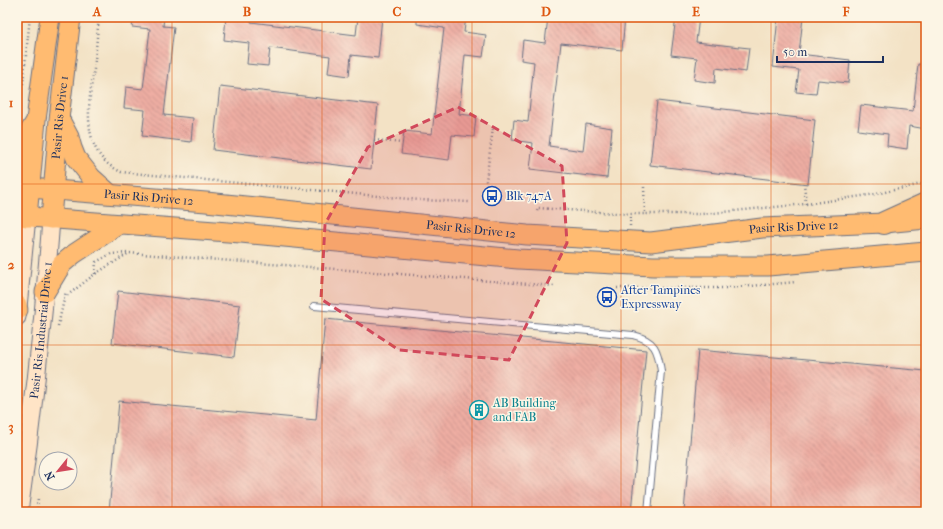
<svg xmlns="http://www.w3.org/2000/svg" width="943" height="529" viewBox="0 0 943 529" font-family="'IM FELL French Canon',serif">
  <defs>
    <pattern id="building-back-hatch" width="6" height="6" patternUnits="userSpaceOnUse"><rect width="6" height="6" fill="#eeada3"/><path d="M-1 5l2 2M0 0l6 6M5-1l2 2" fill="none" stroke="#c08d88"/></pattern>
  </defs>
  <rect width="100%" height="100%" fill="#fcf5e5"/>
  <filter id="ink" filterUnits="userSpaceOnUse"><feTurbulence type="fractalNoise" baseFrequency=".025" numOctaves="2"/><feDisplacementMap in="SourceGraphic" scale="8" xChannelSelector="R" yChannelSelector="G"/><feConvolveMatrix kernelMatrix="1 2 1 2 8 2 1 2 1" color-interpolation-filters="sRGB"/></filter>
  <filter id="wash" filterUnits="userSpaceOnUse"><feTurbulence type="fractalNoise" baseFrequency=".012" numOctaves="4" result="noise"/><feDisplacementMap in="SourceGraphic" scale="16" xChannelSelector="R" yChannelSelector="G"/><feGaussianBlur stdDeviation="0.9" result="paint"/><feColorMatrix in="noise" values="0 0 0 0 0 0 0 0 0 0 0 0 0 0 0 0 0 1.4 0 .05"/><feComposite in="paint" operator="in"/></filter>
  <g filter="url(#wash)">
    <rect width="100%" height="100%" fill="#f3e2c5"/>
    <g id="blocks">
      <g fill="url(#building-back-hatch)">
        <path d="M 134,17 L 164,17 L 163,26 L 174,27 L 164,115 L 193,118 L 191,142 L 142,136 L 145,110 L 124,108 L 126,87 L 143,89 L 150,29 L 132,27 Z"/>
        <path d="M 226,17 L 251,17 L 251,22 L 356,35 L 358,17 L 382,17 L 378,58 L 351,55 L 349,76 L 328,73 L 330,56 L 270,48 L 268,66 L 247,64 L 249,43 L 224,40 Z"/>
        <path d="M 417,17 L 466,17 L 464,32 L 486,35 L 483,57 L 465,55 L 459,114 L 476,116 L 474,137 L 452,135 L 449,160 L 401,154 L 404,131 L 432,134 L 444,28 L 417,24 Z"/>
        <path d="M 548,17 L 598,23 L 599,17 L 625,17 L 622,50 L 561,43 L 549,146 L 583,151 L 586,124 L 612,128 L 607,178 L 530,169 L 533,143 L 512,140 L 514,120 L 528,122 L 534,62 L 521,60 L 523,40 L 545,43 Z"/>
        <path d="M 676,17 L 699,17 L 696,42 L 749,48 L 746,72 L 716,68 L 715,83 L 694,80 L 697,58 L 671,55 Z"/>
        <path d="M 778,17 L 803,17 L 799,54 L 850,60 L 848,83 L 818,80 L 816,94 L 796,92 L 799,70 L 773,67 Z"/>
        <path d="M 918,64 L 926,65 L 926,129 L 909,126 L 907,149 L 887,146 L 888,134 L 858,130 L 861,105 L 913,111 Z"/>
        <path d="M 220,86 L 378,105 L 371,169 L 213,150 Z"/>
        <path d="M 657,101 L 815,120 L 808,184 L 650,165 Z"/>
        <path d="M 118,291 L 240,305 L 234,357 L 112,343 Z"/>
        <path d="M 325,319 L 646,350 L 631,512 L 109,512 L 119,401 L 316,420 Z"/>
        <path d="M 698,350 L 926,371 L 926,512 L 684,512 Z"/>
      </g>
    </g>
  </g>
  <g filter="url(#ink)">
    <use href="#blocks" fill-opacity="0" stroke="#676e82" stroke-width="1"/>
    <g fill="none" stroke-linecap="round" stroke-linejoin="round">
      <g stroke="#676e82" stroke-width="8">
        <path id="lane" d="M 314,306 L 633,335 C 655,340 658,350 661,371 L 648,512"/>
      </g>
      <g stroke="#676e82" stroke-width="19">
        <g id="secondary">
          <path d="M 17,317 L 27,217"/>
          <path id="s1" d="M 19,512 C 33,415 44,317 51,219"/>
        </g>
      </g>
      <g stroke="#676e82" stroke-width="21">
        <g id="primary">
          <path d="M 60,120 L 69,137 L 72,148 L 76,158 L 91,177 L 110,194"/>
          <path d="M 17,149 L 22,144 L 34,124"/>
          <path id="s2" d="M 17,187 L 206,202 L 527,235 L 651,242 L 762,228 L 884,223 L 926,219"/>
          <path d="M 17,216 L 241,233 L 518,259 L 653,266 L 768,266 L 926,252"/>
          <path d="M 27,217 L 36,120 L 50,17"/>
          <path id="s3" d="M 51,219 L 59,119 L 71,17"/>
          <path d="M 45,292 L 62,264 L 74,254 L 118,225"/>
          <path d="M 17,305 L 18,310"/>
        </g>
      </g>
      <g stroke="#676e82" stroke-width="24">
        <path id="highway" d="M 884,223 L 926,204"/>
      </g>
      <g stroke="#676e82" stroke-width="2.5" stroke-dasharray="1 3" stroke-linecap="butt">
        <path d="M 99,17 C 97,34 96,52 94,69 C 89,100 81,141 108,164 C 112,167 117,170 121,172 L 420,200 L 470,202"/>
        <path d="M 23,84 L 30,17"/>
        <path d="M 374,140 L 402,143"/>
        <path d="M 804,183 L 806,204"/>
        <path d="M 644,187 L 645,213"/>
        <path d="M 486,201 L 488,188 L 486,181 L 493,128"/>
        <path d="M 537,211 L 538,208 L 630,214 L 702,214 L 806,204 L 876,194 L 926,183"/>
        <path d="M 630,226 L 630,214"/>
        <path d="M 95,274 L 96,262 L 111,254 L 129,253 L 555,286"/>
        <path d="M 617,288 L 728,288 L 796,282"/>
        <path d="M 64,298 L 95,274 L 129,253"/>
        <path d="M 58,326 L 66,291"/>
        <path d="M 37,512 L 38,497"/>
      </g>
      <use href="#lane" stroke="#fff" stroke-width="6"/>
      <use href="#secondary" stroke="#ffe4c6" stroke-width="17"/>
      <use href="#primary" stroke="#ffbb71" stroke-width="19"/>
      <use href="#highway" stroke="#ffbb71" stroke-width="22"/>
    </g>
  </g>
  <path fill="#d1495b" fill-opacity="0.2" stroke="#d1495b" stroke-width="3" stroke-dasharray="8 5" stroke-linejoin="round" d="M 458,107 L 562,166 L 567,243 L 509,360 L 399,350 L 321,299 L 325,224 L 368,147 Z"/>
  <path fill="none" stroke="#de5710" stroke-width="1" stroke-opacity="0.55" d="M 172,17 L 172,512M 322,17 L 322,512M 472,17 L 472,512M 621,17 L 621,512M 771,17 L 771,512M 17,184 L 926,184M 17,345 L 926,345"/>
  <defs>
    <g id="bus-ring" transform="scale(1)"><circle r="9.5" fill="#fcf5e5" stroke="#1a4fb4" stroke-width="1.5"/><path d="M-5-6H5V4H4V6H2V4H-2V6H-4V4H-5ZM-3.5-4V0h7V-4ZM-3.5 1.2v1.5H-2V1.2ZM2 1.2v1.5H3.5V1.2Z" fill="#1a4fb4"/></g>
    <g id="building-ring" transform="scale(1)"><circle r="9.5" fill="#fcf5e5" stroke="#0f9aa8" stroke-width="1.5"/><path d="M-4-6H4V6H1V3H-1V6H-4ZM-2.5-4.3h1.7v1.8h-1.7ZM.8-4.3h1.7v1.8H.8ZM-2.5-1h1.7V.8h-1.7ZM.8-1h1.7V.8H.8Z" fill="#0f9aa8"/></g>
  </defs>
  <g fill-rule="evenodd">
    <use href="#bus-ring" x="492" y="196"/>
    <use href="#bus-ring" x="607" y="297"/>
    <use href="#building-ring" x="479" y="410"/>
  </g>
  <g text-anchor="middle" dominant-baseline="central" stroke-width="3" stroke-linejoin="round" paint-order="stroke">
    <g font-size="12" fill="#1b2f5e" stroke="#fcf5e5">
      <text stroke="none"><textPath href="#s3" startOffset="102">Pasir Ris Drive 1</textPath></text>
      <text stroke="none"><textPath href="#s2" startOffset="132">Pasir Ris Drive 12</textPath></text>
      <text stroke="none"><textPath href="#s2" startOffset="780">Pasir Ris Drive 12</textPath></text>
      <text stroke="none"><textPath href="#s2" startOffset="456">Pasir Ris Drive 12</textPath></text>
      <text stroke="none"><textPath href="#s1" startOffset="183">Pasir Ris Industrial Drive 1</textPath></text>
    </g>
    <g font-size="12" fill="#164399" stroke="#fcf5e5" text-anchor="start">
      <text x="506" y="196">Blk 747A</text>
      <text x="621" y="290">After Tampines<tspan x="621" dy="14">Expressway</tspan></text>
    </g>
    <g font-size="12" fill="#0d838f" stroke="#fcf5e5" text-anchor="start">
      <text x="493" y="403">AB Building<tspan x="493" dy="14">and FAB</tspan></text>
    </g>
  </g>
  <rect width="943" height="529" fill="none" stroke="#fcf5e5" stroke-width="44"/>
  <g transform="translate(58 471) rotate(240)"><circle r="19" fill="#fcf5e5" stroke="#a2a6af"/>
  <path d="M0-3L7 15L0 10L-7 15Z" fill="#d1495b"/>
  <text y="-6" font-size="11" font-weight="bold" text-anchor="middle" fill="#1b2f5e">N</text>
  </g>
  <path d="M777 56v6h106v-6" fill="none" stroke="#1b2f5e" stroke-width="2"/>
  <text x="783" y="56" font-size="12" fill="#1b2f5e" stroke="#fcf5e5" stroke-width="3" paint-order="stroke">50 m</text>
  <rect x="22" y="22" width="899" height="485" fill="none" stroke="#de5710" stroke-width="1.5"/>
  <g font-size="13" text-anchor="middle" font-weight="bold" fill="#de5710">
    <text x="97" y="16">A</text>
    <text x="247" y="16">B</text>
    <text x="397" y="16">C</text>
    <text x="546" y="16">D</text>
    <text x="696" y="16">E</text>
    <text x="846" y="16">F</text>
    <text x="11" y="107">1</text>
    <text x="11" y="269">2</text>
    <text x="11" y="431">3</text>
  </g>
</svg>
